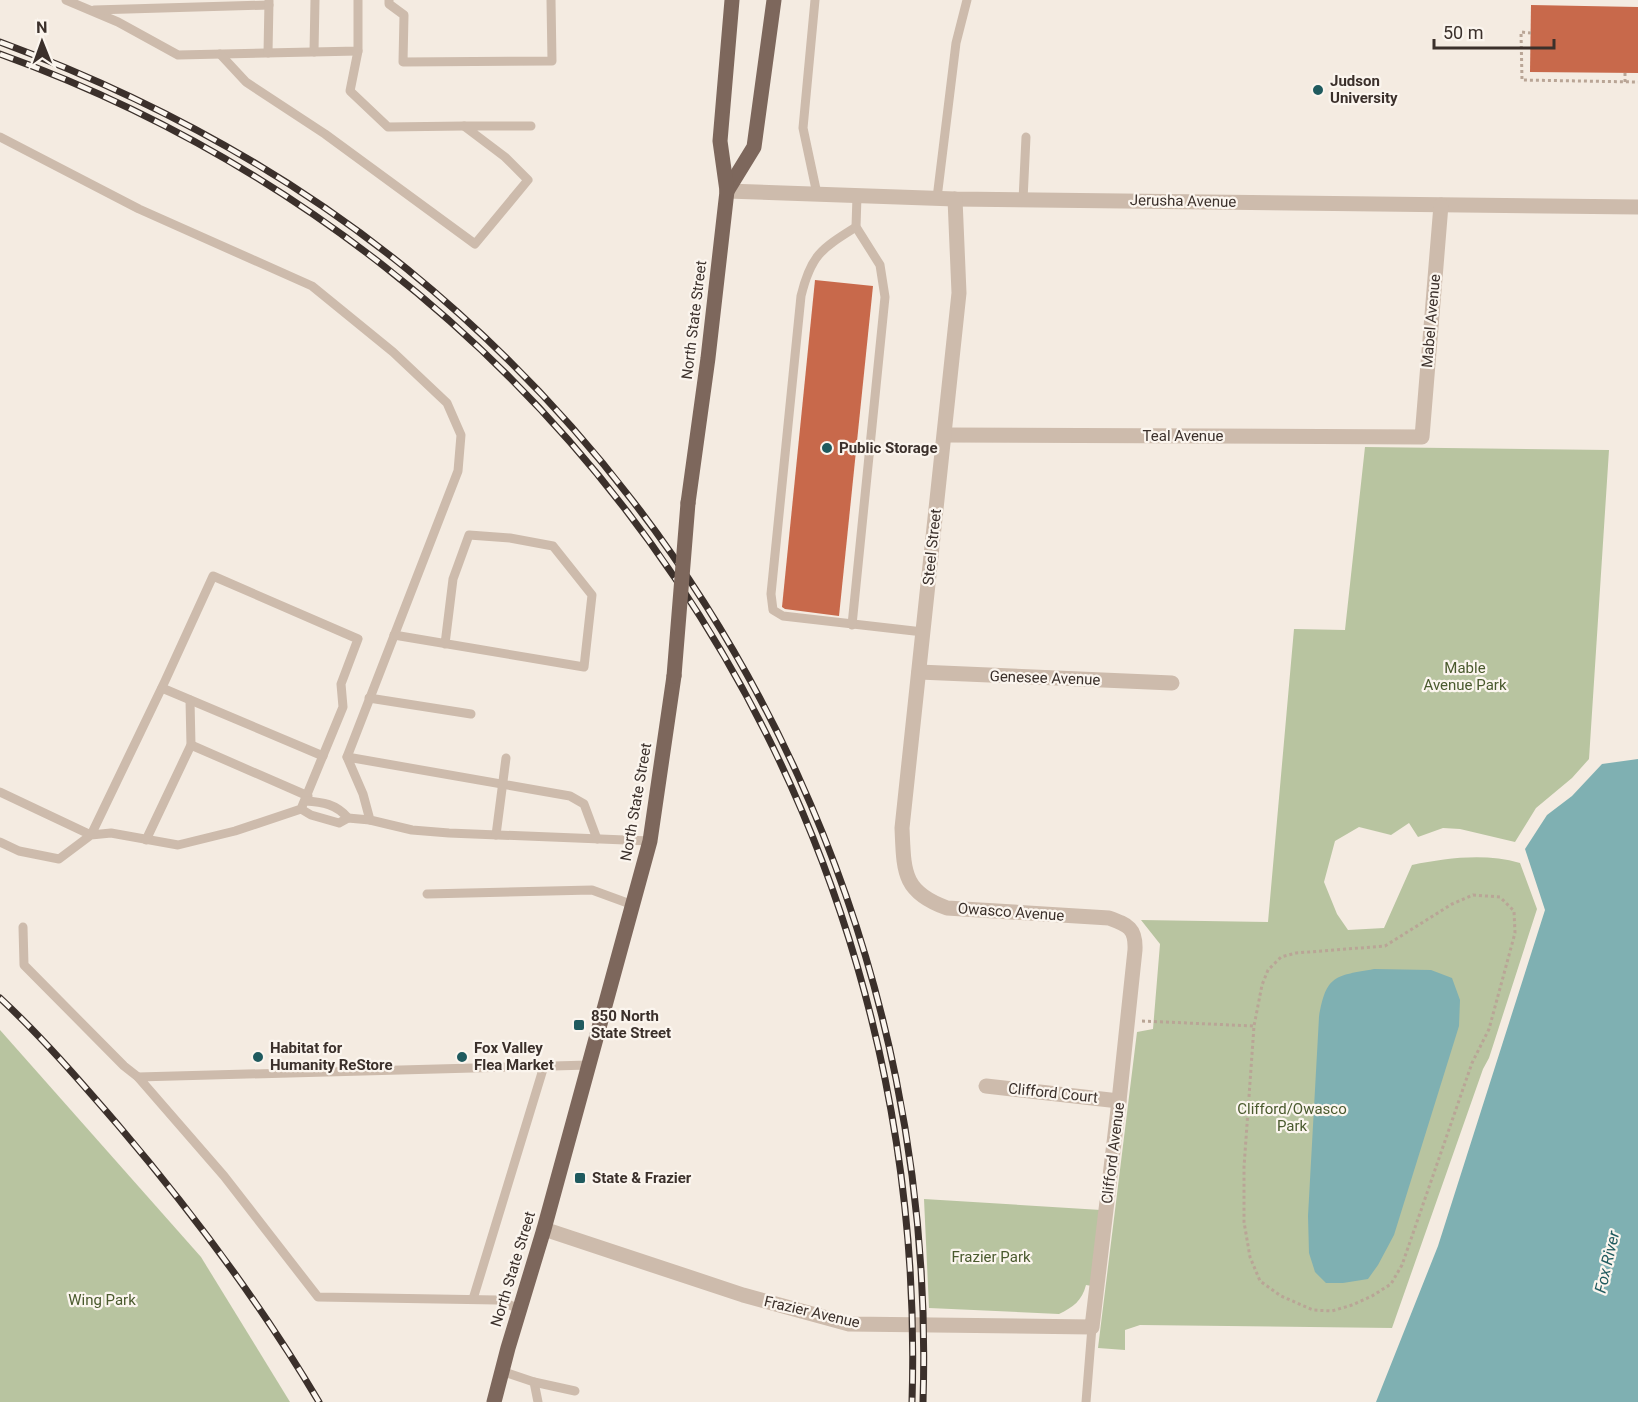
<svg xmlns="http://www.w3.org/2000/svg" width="1638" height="1402" viewBox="0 0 1638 1402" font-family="Roboto,sans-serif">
  <rect width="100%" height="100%" fill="#f4ebe1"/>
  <g fill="#b8c4a0">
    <path d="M 1365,447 L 1609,450 L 1589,759 L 1572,778 L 1536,808 L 1515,842 L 1460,829 L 1443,828 L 1418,837 L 1409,823 L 1391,835 L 1359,827 L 1335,841 L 1324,882 L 1337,914 L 1348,930 L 1384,928 L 1412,865 C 1447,858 1485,853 1520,863 L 1537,909 L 1489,1058 L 1483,1069 L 1392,1328 L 1140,1325 L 1125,1330 L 1125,1350 L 1098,1348 L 1137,1032 L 1153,1029 L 1160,944 L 1141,920 L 1268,922 L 1294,629 L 1345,630 Z"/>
    <path d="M 0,1030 L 201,1257 L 290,1402 L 0,1402 Z"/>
    <path d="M 924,1199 L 1101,1210 L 1092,1286 L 1086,1285 C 1082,1301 1073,1307 1059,1314 L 929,1308 Z"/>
  </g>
  <g fill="#7fb0b2">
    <path d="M 1638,759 L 1638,1402 L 1376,1402 L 1438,1246 L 1545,910 L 1525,849 L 1547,815 L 1572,796 L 1602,764 Z"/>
    <path d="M 1374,969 L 1431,970 L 1452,978 L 1460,1000 L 1459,1026 L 1394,1235 L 1378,1265 L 1368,1279 L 1343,1283 L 1326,1283 L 1315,1272 L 1309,1253 L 1308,1216 L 1319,1017 C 1326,974 1336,976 1374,969 Z"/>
  </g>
  <g fill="#c8694b">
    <path d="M 1531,5 L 1638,7 L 1638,73 L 1530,72 Z"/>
    <path d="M 815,280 L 873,286 L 839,616 L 785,609 L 782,607 Z"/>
  </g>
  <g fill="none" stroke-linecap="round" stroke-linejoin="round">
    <g stroke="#b9a596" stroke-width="3" stroke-dasharray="3 3" stroke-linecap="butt">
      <path d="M 1531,33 L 1521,32 L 1522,80 L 1638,82"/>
      <path d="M 1625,82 L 1625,73"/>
      <path d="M 1473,895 L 1500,897 L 1514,911 L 1515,933 L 1489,1029 L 1472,1063 L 1402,1265 L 1391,1284 L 1372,1296 L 1352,1305 L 1332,1311 L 1313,1310 L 1281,1296 L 1260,1281 L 1250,1257 L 1244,1222 L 1244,1167 L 1254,1026 L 1262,985 L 1268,970 L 1281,957 L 1296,953 L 1385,946 L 1452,904 Z"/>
      <path d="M 1142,1021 L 1254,1026"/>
    </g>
    <g stroke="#cdbbac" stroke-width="9">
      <path d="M 66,0 L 118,22 L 178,55 L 358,51 L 358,0"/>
      <path d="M 389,0 L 389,4 L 404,15 L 403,62 L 552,61 L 551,0"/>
      <path d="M 815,0 L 803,128 L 817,194"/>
      <path d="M 94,10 L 269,5"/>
      <path d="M 358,51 L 350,91 L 388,127 L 464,126"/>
      <path d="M 314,52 L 315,0"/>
      <path d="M 268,53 L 269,1"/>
      <path d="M 220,54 L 246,82 L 325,134 L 475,244 L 528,180 L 505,157 L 464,126 L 531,126"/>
      <path d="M 0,137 L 139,209 L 312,286 L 393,352 L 447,403 L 461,435 L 458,471 L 347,757 L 363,794 L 370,820 L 412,830 L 449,833 L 650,841"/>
      <path d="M 937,198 L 956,43 L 967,0"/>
      <path d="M 1023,200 L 1026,137"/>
      <path d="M 856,227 C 821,249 811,255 801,296 L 771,594 L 773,610 L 783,616 L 923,632"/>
      <path d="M 852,625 L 885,297 L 880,265 L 856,227 L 857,196"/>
      <path d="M 394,635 L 584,667 L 592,595 L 553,546 L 510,538 L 469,535 L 453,579 L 445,644"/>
      <path d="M 162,688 L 323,756"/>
      <path d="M 369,698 L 471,714"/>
      <path d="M 191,745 L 308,796"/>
      <path d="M 347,757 L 570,796 L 584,804 L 597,839"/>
      <path d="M 0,792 L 91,835 L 111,833 L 178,845 L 235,831 L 301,809 L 343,707 L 341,684 L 358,639 L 213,576 L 165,681 L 91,835 L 59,859 L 19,851 L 0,842"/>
      <path d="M 305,801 C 323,802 336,804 348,818"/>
      <path d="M 301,809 L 311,815 L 339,823 L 348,818 L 370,820"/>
      <path d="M 496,835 L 506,758"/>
      <path d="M 146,840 L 191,745 L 190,700"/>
      <path d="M 427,894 L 592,890 L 633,905"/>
      <path d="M 23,927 L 24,965 L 124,1066 L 138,1077"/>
      <path d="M 473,1299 L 544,1066"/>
      <path d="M 520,1309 L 497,1300 L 318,1297 L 224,1176 L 138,1077 L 589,1065"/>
      <path d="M 501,1371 L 534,1382 L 538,1402"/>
      <path d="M 534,1382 L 575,1391"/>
      <path d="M 1086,1402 L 1092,1327"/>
    </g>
    <g stroke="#cdbbac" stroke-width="15">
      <path d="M 727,191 L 955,199 L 1638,207"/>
      <path d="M 945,435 L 1422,437 L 1441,205"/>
      <path d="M 919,672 L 1172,683"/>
      <path d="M 986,1086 L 1119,1101"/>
      <path d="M 544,1229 L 743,1295 L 849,1324 L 1092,1327 L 1119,1101 L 1135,950 C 1136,928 1128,925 1109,918 L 947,908 C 902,892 904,871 902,828 L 959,293 L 955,199"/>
    </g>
    <g stroke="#7d675c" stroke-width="15">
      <path d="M 727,191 L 754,147 L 774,0"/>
      <path d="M 688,503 L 708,358 L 727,191 L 720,141 L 732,0"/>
      <path d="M 494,1402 L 508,1348 L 544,1229 L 650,841 L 674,676"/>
    </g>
    <g stroke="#3b302b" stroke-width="7">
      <g id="rail">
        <path d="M 0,42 C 146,96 286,171 407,269 C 747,546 937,964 923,1402"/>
        <path d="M 0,54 C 567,259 931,800 912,1402"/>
        <path d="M 0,998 C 42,1037 80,1081 118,1125 C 192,1212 261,1304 319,1402"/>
      </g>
    </g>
    <use href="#rail" stroke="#fbf5ee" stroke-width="4.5" stroke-dasharray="14" stroke-linecap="butt"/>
    <path stroke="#7d675c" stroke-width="15" d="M 674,676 L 688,503"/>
  </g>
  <g fill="#1f5a5e" stroke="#fbf5ee" stroke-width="2">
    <circle cx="1318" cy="90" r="6"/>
    <circle cx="827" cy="448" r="6"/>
    <rect x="573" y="1019" width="12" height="12" rx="3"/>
    <circle cx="258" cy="1057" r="6"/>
    <circle cx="462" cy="1057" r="6"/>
    <rect x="574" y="1172" width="12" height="12" rx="3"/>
  </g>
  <g text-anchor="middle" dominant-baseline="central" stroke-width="4.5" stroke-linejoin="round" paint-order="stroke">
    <g font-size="15" font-weight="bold" fill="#3b302b" stroke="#fbf5ee" text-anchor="start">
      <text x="1330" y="81">Judson<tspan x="1330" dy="17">University</tspan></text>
      <text x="839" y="448">Public Storage</text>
      <text x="591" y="1016">850 North<tspan x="591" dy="17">State Street</tspan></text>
      <text x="270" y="1048">Habitat for<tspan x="270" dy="17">Humanity ReStore</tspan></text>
      <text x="474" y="1048">Fox Valley<tspan x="474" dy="17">Flea Market</tspan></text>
      <text x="592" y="1178">State &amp; Frazier</text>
    </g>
    <g font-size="15" fill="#3b302b" stroke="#fbf5ee">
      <text transform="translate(1183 201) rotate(1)">Jerusha Avenue</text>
      <text transform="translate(694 320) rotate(-83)">North State Street</text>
      <text transform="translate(1431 321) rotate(-85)">Mabel Avenue</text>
      <text x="1183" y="436">Teal Avenue</text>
      <text transform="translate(932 547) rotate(-84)">Steel Street</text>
      <text transform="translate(1045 678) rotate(2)">Genesee Avenue</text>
      <text transform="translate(636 802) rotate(-80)">North State Street</text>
      <text transform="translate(1011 912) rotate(4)">Owasco Avenue</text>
      <text transform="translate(1053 1093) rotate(6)">Clifford Court</text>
      <text transform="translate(1113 1153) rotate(-83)">Clifford Avenue</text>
      <text transform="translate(513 1269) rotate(-73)">North State Street</text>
      <text transform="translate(812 1312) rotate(13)">Frazier Avenue</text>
    </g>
    <g font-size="15" fill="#4a5a2e" stroke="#fbf5ee">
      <text x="1465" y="668">Mable<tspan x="1465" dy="17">Avenue Park</tspan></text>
      <text x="1292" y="1109">Clifford/Owasco<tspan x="1292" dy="17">Park</tspan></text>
      <text x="991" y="1257">Frazier Park</text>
      <text x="102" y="1300">Wing Park</text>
    </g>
    <g font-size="16" font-style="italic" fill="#1f5a5e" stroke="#fbf5ee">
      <text transform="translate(1607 1262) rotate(-77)">Fox River</text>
    </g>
  </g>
  <g transform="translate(42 42) rotate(359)" stroke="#fbf5ee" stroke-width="4.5" paint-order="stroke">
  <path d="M0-4.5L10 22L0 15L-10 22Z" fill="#3b302b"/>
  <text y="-9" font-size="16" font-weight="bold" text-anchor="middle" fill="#3b302b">N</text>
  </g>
  <path d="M1434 39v9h120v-9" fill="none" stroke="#3b302b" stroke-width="3"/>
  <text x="1443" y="39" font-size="18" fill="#3b302b" stroke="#fbf5ee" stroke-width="4.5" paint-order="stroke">50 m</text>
</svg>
